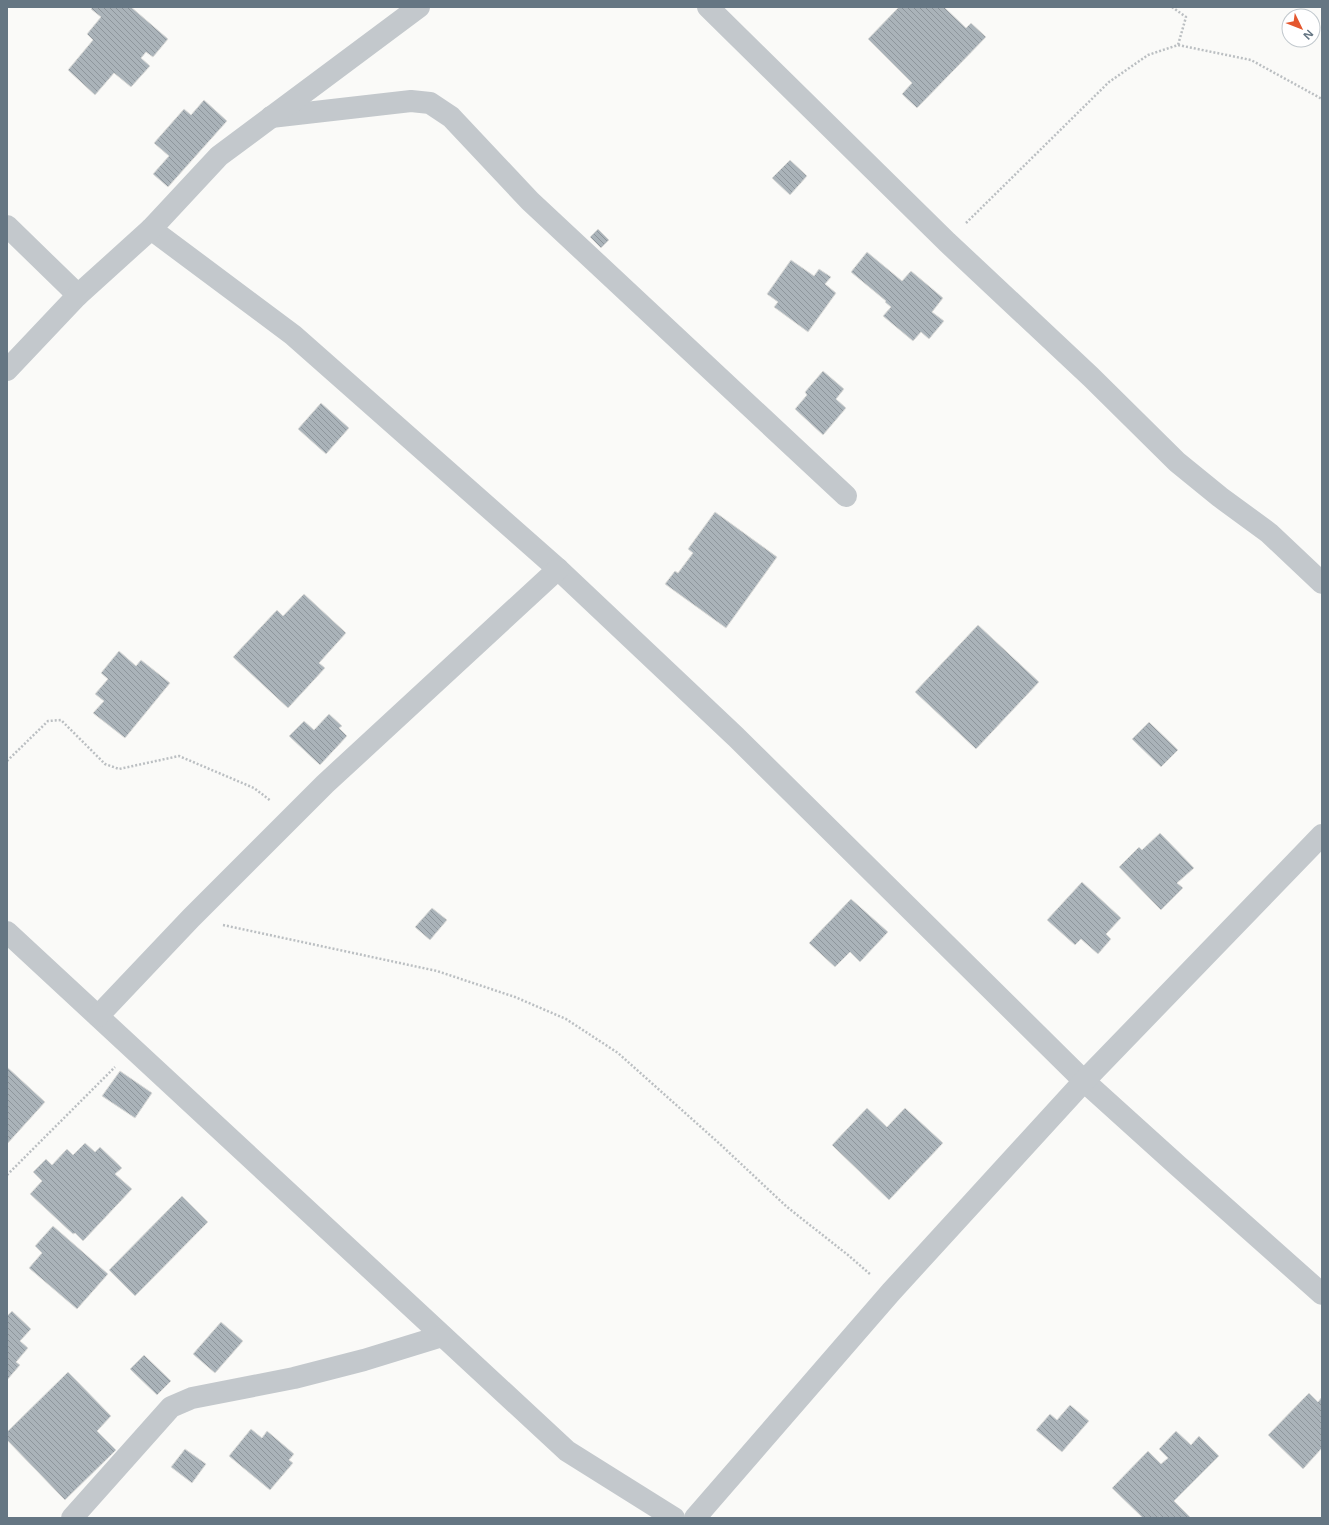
<svg xmlns="http://www.w3.org/2000/svg" width="1329" height="1525" viewBox="0 0 1329 1525" font-family="'Open Sans',sans-serif">
  <defs>
    <pattern id="building-back-hatch" width="6" height="6" patternUnits="userSpaceOnUse"><rect width="6" height="6" fill="#aab3b9"/><path d="M-1 5l2 2M0 0l6 6M5-1l2 2" fill="none" stroke="#8e969c"/></pattern>
  </defs>
  <rect width="100%" height="100%" fill="#fafaf8"/>
  <g fill="url(#building-back-hatch)" stroke="#dcdcda">
    <path d="M 93,7 L 131,7 L 168,39 L 153,57 L 146,52 L 141,58 L 150,66 L 131,87 L 114,73 L 95,95 L 68,70 L 93,40 L 87,34 L 101,17 L 91,9 Z"/>
    <path d="M 899,7 L 944,7 L 966,28 L 971,23 L 986,37 L 917,108 L 902,94 L 912,83 L 868,39 Z"/>
    <path d="M 204,100 L 227,121 L 168,187 L 153,174 L 169,156 L 154,143 L 184,109 L 191,115 Z"/>
    <path d="M 790,160 L 807,176 L 790,195 L 772,178 Z"/>
    <path d="M 598,229 L 609,240 L 601,248 L 590,237 Z"/>
    <path d="M 867,252 L 902,281 L 911,271 L 943,298 L 932,312 L 944,321 L 929,339 L 921,332 L 913,341 L 883,316 L 891,307 L 885,302 L 886,301 L 851,272 Z"/>
    <path d="M 791,260 L 814,276 L 819,269 L 831,277 L 825,284 L 836,293 L 808,332 L 774,307 L 778,302 L 767,294 Z"/>
    <path d="M 823,371 L 844,389 L 836,399 L 846,408 L 823,435 L 795,409 L 807,395 L 805,392 Z"/>
    <path d="M 321,403 L 349,428 L 326,454 L 298,429 Z"/>
    <path d="M 715,512 L 777,557 L 726,628 L 665,584 L 675,571 L 678,573 L 693,553 L 688,549 Z"/>
    <path d="M 304,594 L 346,633 L 319,663 L 325,668 L 288,708 L 233,657 L 277,610 L 283,616 Z"/>
    <path d="M 978,625 L 1039,682 L 976,749 L 915,692 Z"/>
    <path d="M 119,651 L 136,666 L 141,660 L 170,683 L 125,738 L 93,713 L 104,701 L 95,694 L 108,679 L 101,673 Z"/>
    <path d="M 329,714 L 342,726 L 339,728 L 347,736 L 320,765 L 289,736 L 304,721 L 314,730 Z"/>
    <path d="M 1149,722 L 1178,750 L 1161,767 L 1132,739 Z"/>
    <path d="M 1160,833 L 1194,868 L 1177,883 L 1183,888 L 1161,910 L 1119,867 L 1139,847 L 1142,850 Z"/>
    <path d="M 1082,882 L 1121,918 L 1106,934 L 1111,939 L 1098,954 L 1081,939 L 1075,945 L 1047,920 Z"/>
    <path d="M 851,899 L 888,932 L 860,962 L 850,952 L 835,967 L 809,943 Z"/>
    <path d="M 432,908 L 447,920 L 430,940 L 415,927 Z"/>
    <path d="M 7,1067 L 45,1102 L 7,1144 Z"/>
    <path d="M 120,1071 L 152,1093 L 135,1118 L 102,1096 Z"/>
    <path d="M 867,1108 L 887,1127 L 905,1108 L 943,1143 L 889,1200 L 832,1145 Z"/>
    <path d="M 85,1143 L 95,1152 L 100,1147 L 122,1168 L 115,1174 L 132,1189 L 83,1241 L 75,1233 L 73,1234 L 30,1194 L 42,1181 L 33,1172 L 46,1159 L 52,1165 L 67,1149 L 73,1155 Z"/>
    <path d="M 182,1196 L 208,1222 L 135,1296 L 109,1270 Z"/>
    <path d="M 53,1226 L 108,1274 L 77,1309 L 29,1268 L 42,1253 L 35,1246 Z"/>
    <path d="M 12,1311 L 31,1329 L 20,1341 L 28,1348 L 16,1362 L 20,1365 L 7,1380 L 7,1316 Z"/>
    <path d="M 221,1322 L 243,1341 L 215,1373 L 193,1354 Z"/>
    <path d="M 144,1355 L 171,1381 L 157,1395 L 130,1369 Z"/>
    <path d="M 68,1372 L 111,1416 L 97,1431 L 116,1450 L 65,1500 L 7,1440 L 7,1432 Z"/>
    <path d="M 1309,1393 L 1318,1402 L 1322,1397 L 1322,1448 L 1303,1469 L 1268,1435 Z"/>
    <path d="M 1070,1405 L 1089,1421 L 1062,1452 L 1036,1430 L 1050,1414 L 1057,1420 Z"/>
    <path d="M 251,1429 L 262,1438 L 267,1431 L 294,1454 L 289,1460 L 293,1463 L 270,1490 L 229,1456 Z"/>
    <path d="M 1176,1431 L 1191,1445 L 1199,1436 L 1219,1456 L 1174,1501 L 1191,1518 L 1161,1518 L 1159,1517 L 1158,1518 L 1143,1518 L 1112,1488 L 1148,1451 L 1161,1464 L 1168,1458 L 1159,1449 Z"/>
    <path d="M 185,1449 L 206,1464 L 192,1483 L 171,1467 Z"/>
  </g>
  <g fill="none" stroke-linecap="round" stroke-linejoin="round">
    <g stroke="#bbbfc2" stroke-width="2.5" stroke-dasharray="2 2" stroke-linecap="butt">
      <path d="M 1172,7 L 1186,17 L 1178,45"/>
      <path d="M 966,223 L 1109,82 L 1148,55 L 1178,45 L 1251,60 L 1322,99"/>
      <path d="M 7,761 L 48,721 L 61,720 L 105,764 L 119,769 L 179,756 L 254,788 L 271,801"/>
      <path d="M 223,925 L 437,971 L 515,997 L 566,1019 L 618,1053 L 721,1145 L 787,1207 L 848,1255 L 871,1275"/>
      <path d="M 7,1175 L 115,1067"/>
    </g>
    <g stroke="#c3c8cc" stroke-width="22">
      <path d="M 708,7 L 947,242 L 1091,377 L 1177,462 L 1220,497 L 1269,533 L 1322,583"/>
      <path d="M 271,117 L 411,101 L 430,103 L 451,117 L 530,201 L 846,496"/>
      <path d="M 7,226 L 78,295"/>
      <path d="M 151,229 L 293,335 L 558,569 L 736,737 L 1084,1081 L 1177,1165 L 1322,1294"/>
      <path d="M 7,370 L 78,295 L 151,229 L 219,156 L 419,7"/>
      <path d="M 7,932 L 567,1451 L 674,1518"/>
      <path d="M 98,1016 L 191,918 L 325,784 L 558,569"/>
      <path d="M 72,1518 L 171,1407 L 192,1398 L 294,1378 L 364,1360 L 442,1336"/>
      <path d="M 695,1518 L 891,1292 L 1084,1081 L 1322,835"/>
    </g>
  </g>
  <rect width="1329" height="1525" fill="none" stroke="#657683" stroke-width="16"/>
  <g transform="translate(1301 28) rotate(133)"><circle r="19" fill="#ffffff" stroke="#c1c8cd"/>
  <path d="M0-3L7 15L0 10L-7 15Z" fill="#e4572e"/>
  <text y="-6" font-size="11" font-weight="bold" text-anchor="middle" fill="#657683">N</text>
  </g>
</svg>
